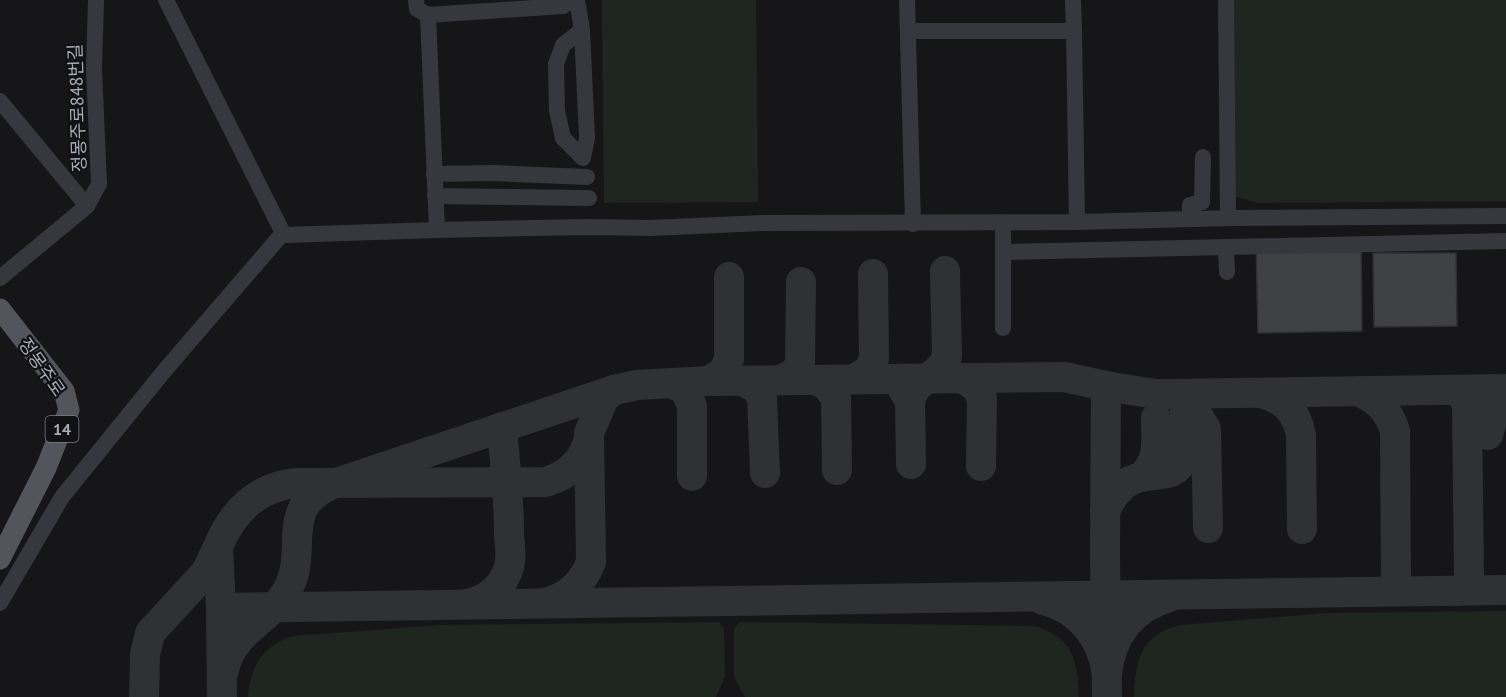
<svg xmlns="http://www.w3.org/2000/svg" width="1506" height="697" viewBox="0 0 1506 697" font-family="'PT Sans','Noto Sans KR',sans-serif">
  <rect width="100%" height="100%" fill="#161618"/>
  <g fill="#1e261f">
    <path d="M 602,0 L 756,0 L 758,202 L 604,203 Z"/>
    <path d="M 1229,0 L 1506,0 L 1506,201 L 1258,203 L 1234,196 Z"/>
    <path d="M 1506,611 L 1506,697 L 1134,697 C 1135,661 1141,634 1180,625 L 1327,613 Z"/>
    <path d="M 719,622 L 724,629 L 725,677 L 716,697 L 248,697 C 250,667 263,644 294,636 L 441,625 Z"/>
    <path d="M 740,622 L 1035,626 C 1074,638 1077,661 1079,697 L 745,697 L 734,677 L 734,629 Z"/>
  </g>
  <g fill="none" stroke-linecap="round" stroke-linejoin="round">
    <g stroke="#303135" stroke-width="30">
      <path d="M 962,378 L 976,387 L 982,398 L 981,466"/>
      <path d="M 855,379 L 870,369 L 874,358 L 873,274"/>
      <path d="M 780,380 L 795,373 L 800,363 L 801,282"/>
      <path d="M 814,380 L 826,385 L 836,398 L 837,470"/>
      <path d="M 709,381 L 724,371 L 729,359 L 729,277"/>
      <path d="M 743,381 L 756,388 L 762,398 L 765,473"/>
      <path d="M 672,383 L 685,390 L 692,406 L 692,476"/>
      <path d="M 901,386 L 910,402 L 911,464"/>
      <path d="M 1106,386 L 1105,555 L 1107,697"/>
      <path d="M 1357,391 C 1377,398 1389,411 1395,431 L 1396,582 L 1388,591"/>
      <path d="M 1261,393 C 1283,398 1297,412 1301,435 L 1302,529"/>
      <path d="M 1181,399 L 1194,409 L 1206,429 L 1208,528"/>
      <path d="M 910,402 C 914,378 940,378 947,356 L 945,271"/>
      <path d="M 1488,435 L 1494,414 L 1506,399"/>
      <path d="M 1141,477 C 1160,461 1156,441 1156,418"/>
      <path d="M 1105,511 C 1112,496 1124,480 1141,477 C 1159,473 1178,478 1184,456 C 1188,439 1185,412 1184,394"/>
      <path d="M 1458,591 L 1466,586 L 1469,579 L 1467,404 L 1461,394"/>
      <path d="M 1043,600 C 1080,609 1102,638 1107,674 C 1111,636 1132,608 1169,597"/>
      <path d="M 544,603 C 567,598 583,583 591,562 L 589,433 L 604,398 L 614,390 L 637,385 L 709,381 L 1064,377 L 1106,386 L 1155,394 L 1169,394 L 1506,389"/>
      <path d="M 467,604 C 485,601 501,589 508,570 C 512,559 510,546 509,534 C 509,498 505,463 502,427"/>
      <path d="M 221,608 L 218,547 C 232,512 257,487 296,483 L 546,482 C 568,475 584,461 589,438"/>
      <path d="M 224,670 C 232,629 274,620 290,585 C 307,546 280,508 330,485 L 614,390"/>
      <path d="M 144,697 L 145,655 L 150,633 L 206,572 L 218,547"/>
      <path d="M 222,697 L 221,608 L 1506,590"/>
    </g>
  </g>
  <g fill="#404145" stroke="#303034" stroke-width="1.5">
    <path d="M 1361,238 L 1362,331 L 1258,333 L 1256,240 Z"/>
    <path d="M 1373,253 L 1456,253 L 1457,326 L 1374,327 Z"/>
  </g>
  <g fill="none" stroke-linecap="round" stroke-linejoin="round">
    <g stroke="#37383d" stroke-width="16">
      <path d="M 166,0 L 284,235 L 437,230"/>
      <path d="M 416,0 L 417,9 L 428,15 L 563,6 L 572,0"/>
      <path d="M 577,0 L 582,30 L 587,138 L 583,158 L 563,138 L 557,111 L 556,64 L 563,45 L 582,30"/>
      <path d="M 907,0 L 913,224"/>
      <path d="M 1226,0 L 1228,218"/>
      <path d="M 428,15 L 437,230 L 589,227 L 650,228 L 763,223 L 1077,222 L 1074,31"/>
      <path d="M 908,31 L 1074,31 L 1073,0"/>
      <path d="M 0,101 L 87,206"/>
      <path d="M 434,174 L 493,173 L 587,177"/>
      <path d="M 435,196 L 589,198"/>
      <path d="M 1190,219 L 1190,205 L 1202,202 L 1203,157"/>
      <path d="M 1077,222 L 1233,218 L 1506,216"/>
      <path d="M 1226,248 L 1227,272"/>
      <path d="M 1003,252 L 1506,241"/>
      <path d="M 0,278 L 87,206 L 99,184 L 94,69 L 96,0"/>
      <path d="M 1003,328 L 1003,223"/>
      <path d="M 0,603 L 62,497 L 165,370 L 283,233"/>
    </g>
    <path stroke="#53555c" stroke-width="21" d="M 0,309 L 64,391 L 69,410 L 46,468 L 0,559"/>
  </g>
  <g text-anchor="middle" dominant-baseline="central" stroke-width="4.5" stroke-linejoin="round" paint-order="stroke">
    <rect fill="#111113" stroke="#7b7e86" stroke-width="1.5" x="45.5" y="416" width="33" height="26" rx="4.5"/>
    <g font-size="16" font-weight="bold" fill="#a8adb8">
      <text x="62" y="429">14</text>
    </g>
    <g font-size="18" fill="#a8adb8" stroke="#111113">
      <text transform="translate(77 108) rotate(-92)">정몽주로848번길</text>
      <text transform="translate(42 367) rotate(55)">정몽주로</text>
    </g>
  </g>
</svg>
